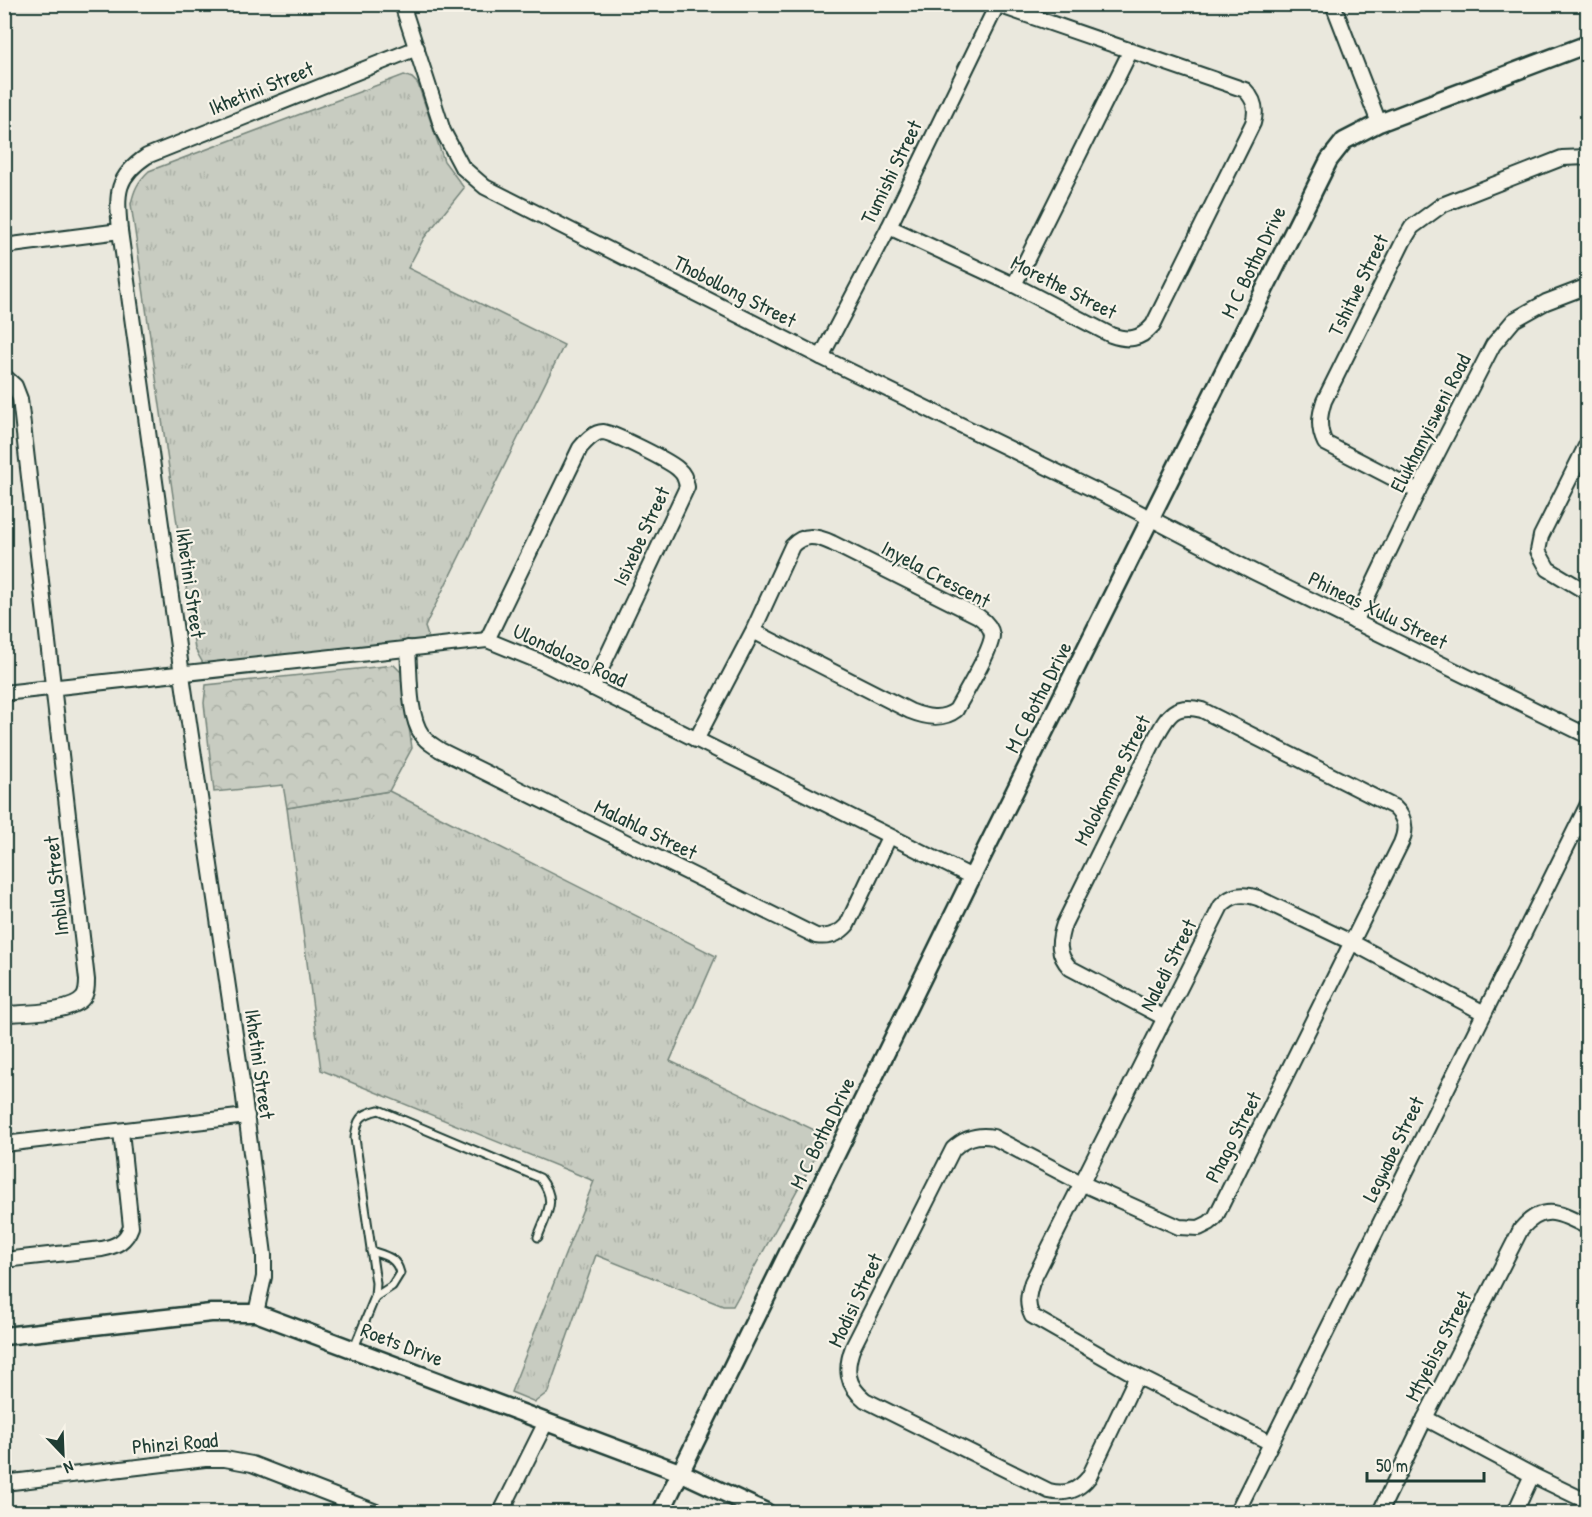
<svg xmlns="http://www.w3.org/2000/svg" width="1592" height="1517" viewBox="0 0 1592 1517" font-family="'Patrick Hand',sans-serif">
  <defs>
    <pattern id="grass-tufts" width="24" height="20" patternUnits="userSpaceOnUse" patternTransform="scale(1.5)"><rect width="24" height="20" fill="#c8ccc1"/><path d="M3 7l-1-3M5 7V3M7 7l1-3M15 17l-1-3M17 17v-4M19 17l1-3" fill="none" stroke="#abb0a6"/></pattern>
    <pattern id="forest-crowns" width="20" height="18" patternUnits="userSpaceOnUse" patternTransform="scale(1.5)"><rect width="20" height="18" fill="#c8ccc1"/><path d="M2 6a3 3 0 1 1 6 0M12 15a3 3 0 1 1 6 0" fill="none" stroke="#abb0a6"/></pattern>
  </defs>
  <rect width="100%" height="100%" fill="#eae8dd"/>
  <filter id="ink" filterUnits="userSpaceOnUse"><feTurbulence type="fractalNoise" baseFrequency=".0167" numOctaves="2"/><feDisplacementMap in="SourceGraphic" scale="12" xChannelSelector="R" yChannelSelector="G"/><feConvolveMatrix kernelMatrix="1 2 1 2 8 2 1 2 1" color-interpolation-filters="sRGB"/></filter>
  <g filter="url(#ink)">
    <g fill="url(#grass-tufts)" stroke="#74847a" stroke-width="1.5">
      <path d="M 404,75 L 412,78 L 418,84 L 444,161 L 464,188 L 424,238 L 408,268 L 564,345 L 429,618 L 425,627 L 430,642 L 204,665 L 195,649 L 131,204 C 134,190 138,181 149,171 Z"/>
      <path d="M 389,791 L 716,956 L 670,1061 L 827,1136 L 733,1306 L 723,1306 L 596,1255 L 548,1392 L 535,1402 L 511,1392 L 594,1181 L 321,1070 L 287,808 Z"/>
    </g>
    <path fill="url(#forest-crowns)" stroke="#74847a" stroke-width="1.5" d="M 394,665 L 401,672 L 412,748 L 389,791 L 287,808 L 283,785 L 214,792 L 204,703 L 206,685 Z"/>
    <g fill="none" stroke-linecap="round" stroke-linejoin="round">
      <g stroke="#1f3d34" stroke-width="11">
        <g id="service">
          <path d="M 371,1251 C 386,1256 396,1257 400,1273 L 392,1286 L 375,1297"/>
          <path d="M 354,1348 L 375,1297 L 376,1283 L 355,1138 C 357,1119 360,1114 379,1110 L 540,1178 C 558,1201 547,1212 538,1237"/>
        </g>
      </g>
      <g stroke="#1f3d34" stroke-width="18">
        <g id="minor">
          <path d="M 402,4 L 443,131 L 462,167 L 485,187 L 821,357 L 1119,502 L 1254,572 L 1588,736"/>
          <path d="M 1333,4 L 1379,123"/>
          <path d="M 889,227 L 1014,285 L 1111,335 C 1128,341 1140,340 1153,325 L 1253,123 C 1257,110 1255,100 1245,90 L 995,4"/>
          <path d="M 4,246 L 120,231"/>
          <path d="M 1014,285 L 1131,50"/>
          <path d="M 821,357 L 889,227 L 997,5"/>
          <path d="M 4,376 L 15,386 L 20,399 L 87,980 C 87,986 87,993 83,998 C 72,1013 23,1013 4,1014"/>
          <path d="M 1588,442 L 1541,536 L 1538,551 L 1548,569 L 1588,593"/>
          <path d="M 1418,491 L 1325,443 C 1318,428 1319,417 1324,401 L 1404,240 L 1412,227 L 1442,205 L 1562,158 L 1588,157"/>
          <path d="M 1355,622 L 1418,491 L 1493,345 L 1514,320 L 1546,302 L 1588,286"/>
          <path d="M 487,640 L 580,448 C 586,441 594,432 603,432 C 613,433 672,462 679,470 C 684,474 686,480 687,487 L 592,688"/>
          <path d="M 408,648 C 410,672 408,716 422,735 C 426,742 433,745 440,750 L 816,936 C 828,938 839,934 847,925 L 889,837"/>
          <path d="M 4,693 L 487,640 L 541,662 L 972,877"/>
          <path d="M 696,740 L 753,631 L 792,546 C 804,533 817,536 832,543 L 978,616 C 985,621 991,627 992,635 C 992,650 964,695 956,710 C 942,721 925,717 910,711 L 753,631"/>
          <path d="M 4,1144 L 247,1116"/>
          <path d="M 4,1260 L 102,1249 C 117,1246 126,1241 131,1227 L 121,1131"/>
          <path d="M 256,1313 L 264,1277 L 264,1255 L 242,1082 L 182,675 L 120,231 C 117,195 114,178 147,156 L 417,48"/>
          <path d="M 1137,1376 L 1089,1477 C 1078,1491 1066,1495 1049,1491 L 865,1400 C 846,1385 845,1368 853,1347 L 953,1149 C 965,1138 977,1134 993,1137 L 1081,1183 L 1179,1227 L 1199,1228 L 1209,1223 L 1215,1218 L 1401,843 C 1407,829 1406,818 1394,807 L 1202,710 C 1174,703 1168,715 1156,737 L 1064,924 C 1058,942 1057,954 1070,968 L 1165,1018"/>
          <path d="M 1425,1418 L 1532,1475 L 1588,1502"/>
          <path d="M 1271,1443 L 1137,1376 L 1032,1316 C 1026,1304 1028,1295 1032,1282 L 1221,906 C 1232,894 1243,893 1258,898 L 1353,943 L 1484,1013"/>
          <path d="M 4,1483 L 205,1459 L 225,1459 L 252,1464 L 376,1512"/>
          <path d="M 501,1512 L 546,1422"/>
          <path d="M 1237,1512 L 1588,804"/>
          <path d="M 1380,1512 L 1425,1418 L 1521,1229 C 1544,1202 1561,1214 1588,1227"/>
          <path d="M 1515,1512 L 1532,1475"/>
        </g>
      </g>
      <g stroke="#1f3d34" stroke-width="21">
        <g id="tertiary">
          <path d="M 4,1336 L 211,1313 L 256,1313 L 682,1473 L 766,1512"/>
          <path d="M 661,1512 L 972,877 L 1329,160 L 1344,141 L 1379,123 L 1588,44"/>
        </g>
      </g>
      <use href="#service" stroke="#f7f3e8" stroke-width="7"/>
      <use href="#minor" stroke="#f7f3e8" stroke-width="14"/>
      <use href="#tertiary" stroke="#f7f3e8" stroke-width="16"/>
    </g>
  </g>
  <g text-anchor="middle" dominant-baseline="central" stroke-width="4.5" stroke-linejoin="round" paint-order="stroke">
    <g font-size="21" fill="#1f3d34" stroke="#f7f3e8">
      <text transform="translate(261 88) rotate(-22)">Ikhetini Street</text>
      <text transform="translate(891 172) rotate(-64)">Tumishi Street</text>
      <text transform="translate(1253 262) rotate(-64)">M C Botha Drive</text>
      <text transform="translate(1358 285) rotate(-64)">Tshitwe Street</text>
      <text transform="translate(1064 287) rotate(27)">Morethe Street</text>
      <text transform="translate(735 291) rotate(27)">Thobollong Street</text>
      <text transform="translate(1430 423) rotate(-63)">Elukhanyisweni Road</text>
      <text transform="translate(641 536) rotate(-65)">Isixebe Street</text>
      <text transform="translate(936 574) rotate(28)">Inyela Crescent</text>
      <text transform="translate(191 583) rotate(82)">Ikhetini Street</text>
      <text transform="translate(1378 610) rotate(26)">Phineas Xulu Street</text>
      <text transform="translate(570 655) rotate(25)">Ulondolozo Road</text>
      <text transform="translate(1038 697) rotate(-63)">M C Botha Drive</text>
      <text transform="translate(1112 780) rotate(-63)">Molokomme Street</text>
      <text transform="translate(646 829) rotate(26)">Malahla Street</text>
      <text transform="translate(56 886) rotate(-96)">Imbila Street</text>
      <text transform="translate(1168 965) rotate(-63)">Naledi Street</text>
      <text transform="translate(260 1064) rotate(82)">Ikhetini Street</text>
      <text transform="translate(822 1133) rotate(-64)">M C Botha Drive</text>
      <text transform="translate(1233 1137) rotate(-63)">Phago Street</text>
      <text transform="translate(1393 1149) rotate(-64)">Legwabe Street</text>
      <text transform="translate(855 1300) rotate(-65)">Modisi Street</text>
      <text transform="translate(402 1344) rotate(21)">Roets Drive</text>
      <text transform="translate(1438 1346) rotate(-63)">Mtyebisa Street</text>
      <text transform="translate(175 1443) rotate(-5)">Phinzi Road</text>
    </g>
  </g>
  <rect width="1592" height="1517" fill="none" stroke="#f7f3e8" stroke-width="24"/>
  <rect x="12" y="12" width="1568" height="1493" fill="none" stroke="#1f3d34" stroke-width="2" filter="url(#ink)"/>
  <g transform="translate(63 1454) rotate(157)" stroke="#f7f3e8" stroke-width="4.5" paint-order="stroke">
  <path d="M0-4.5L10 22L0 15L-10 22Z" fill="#1f3d34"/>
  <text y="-9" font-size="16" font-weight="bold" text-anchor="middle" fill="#1f3d34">N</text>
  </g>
  <path d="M1367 1472v9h117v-9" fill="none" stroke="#1f3d34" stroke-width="3"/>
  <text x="1376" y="1472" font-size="18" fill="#1f3d34" stroke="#f7f3e8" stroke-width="4.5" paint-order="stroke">50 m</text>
</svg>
